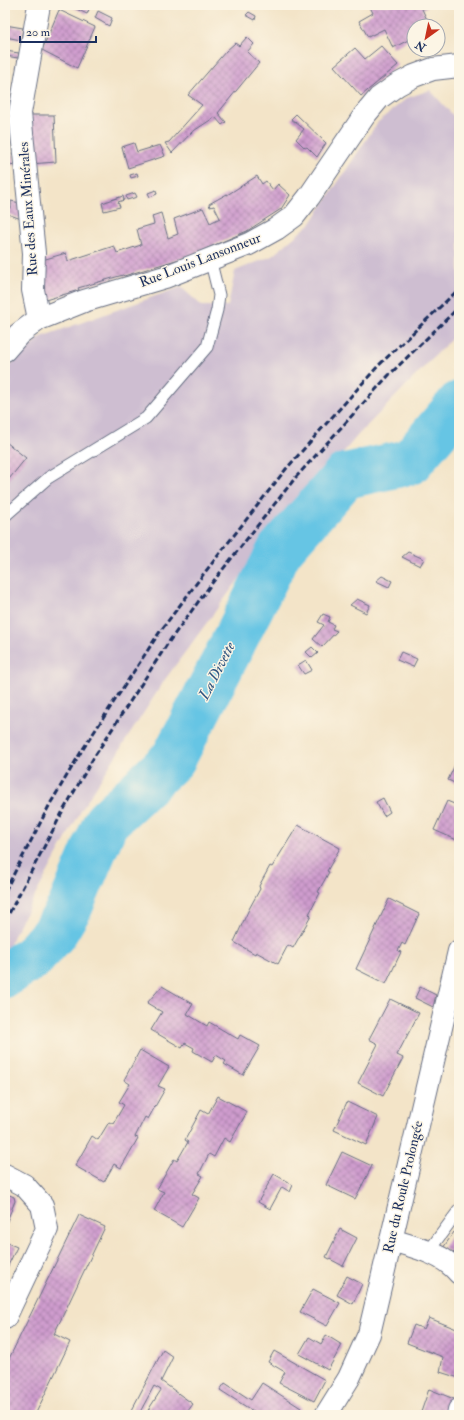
<svg xmlns="http://www.w3.org/2000/svg" width="464" height="1420" viewBox="0 0 464 1420" font-family="'IM FELL Double Pica',serif">
  <defs>
    <pattern id="building-cross-hatch" width="8" height="8" patternUnits="userSpaceOnUse"><rect width="8" height="8" fill="#cf9cce"/><path d="M0 0l8 8M0 8l8-8" fill="none" stroke="#a780aa"/></pattern>
  </defs>
  <rect width="100%" height="100%" fill="#fcf5e5"/>
  <filter id="ink" filterUnits="userSpaceOnUse"><feTurbulence type="fractalNoise" baseFrequency=".025" numOctaves="2"/><feDisplacementMap in="SourceGraphic" scale="8" xChannelSelector="R" yChannelSelector="G"/><feConvolveMatrix kernelMatrix="1 2 1 2 8 2 1 2 1" color-interpolation-filters="sRGB"/></filter>
  <filter id="wash" filterUnits="userSpaceOnUse"><feTurbulence type="fractalNoise" baseFrequency=".012" numOctaves="4" result="noise"/><feDisplacementMap in="SourceGraphic" scale="16" xChannelSelector="R" yChannelSelector="G"/><feGaussianBlur stdDeviation="0.9" result="paint"/><feColorMatrix in="noise" values="0 0 0 0 0 0 0 0 0 0 0 0 0 0 0 0 0 1.4 0 .05"/><feComposite in="paint" operator="in"/></filter>
  <g filter="url(#wash)">
    <rect width="100%" height="100%" fill="#f3e4c8"/>
    <path fill="#cebed1" d="M 430,90 L 459,122 L 459,331 L 358,435 L 256,556 L 166,678 L 83,807 L 16,931 L 5,955 L 5,374 L 11,364 L 41,337 L 181,287 L 202,306 L 228,306 L 235,271 L 272,256 L 311,223 L 378,122 L 407,98 Z"/>
    <g fill="none" stroke-linecap="round" stroke-linejoin="round">
      <path stroke="#66c5e4" stroke-width="46" d="M 5,975 L 33,957 L 55,932 L 70,907 L 106,822 L 173,759 L 223,663 L 280,550 L 345,476 L 410,462 L 459,404"/>
    </g>
    <g id="blocks">
      <g fill="url(#building-cross-hatch)">
        <path d="M 68,5 L 86,5 L 90,7 L 87,14 Z"/>
        <path d="M 369,5 L 430,5 L 422,9 L 430,26 L 414,26 L 414,37 L 393,48 L 384,29 L 368,37 L 359,21 L 373,13 Z"/>
        <path d="M 59,10 L 95,27 L 77,68 L 42,50 Z"/>
        <path d="M 98,11 L 112,18 L 109,26 L 95,18 Z"/>
        <path d="M 249,12 L 256,16 L 255,20 L 246,15 Z"/>
        <path d="M 5,25 L 23,28 L 21,40 L 5,37 Z"/>
        <path d="M 247,37 L 254,44 L 247,52 L 259,63 L 218,113 L 226,122 L 222,125 L 215,117 L 192,132 L 172,153 L 165,143 L 169,142 L 202,105 L 188,95 L 226,51 L 235,43 L 239,46 Z"/>
        <path d="M 381,46 L 398,65 L 361,96 L 334,66 L 355,48 L 365,59 Z"/>
        <path d="M 5,51 L 19,53 L 18,58 L 5,56 Z"/>
        <path d="M 296,114 L 326,143 L 317,157 L 307,147 L 305,148 L 296,139 L 304,129 L 291,119 Z"/>
        <path d="M 29,115 L 54,115 L 56,162 L 30,164 Z"/>
        <path d="M 134,143 L 137,152 L 160,145 L 165,156 L 128,168 L 122,147 Z"/>
        <path d="M 5,153 L 14,155 L 14,166 L 5,163 Z"/>
        <path d="M 137,173 L 138,176 L 131,178 L 130,175 Z"/>
        <path d="M 257,176 L 262,184 L 266,181 L 273,190 L 278,184 L 290,195 L 281,209 L 247,231 L 189,256 L 124,276 L 123,275 L 78,288 L 79,290 L 42,301 L 39,261 L 66,253 L 68,261 L 114,246 L 117,253 L 141,245 L 137,229 L 154,224 L 152,216 L 161,213 L 168,238 L 178,234 L 174,219 L 203,208 L 210,223 L 220,218 L 214,206 L 210,207 L 209,204 L 227,194 L 227,195 Z"/>
        <path d="M 156,190 L 157,194 L 150,197 L 148,193 Z"/>
        <path d="M 135,193 L 137,197 L 127,200 L 126,196 Z"/>
        <path d="M 123,196 L 124,200 L 118,202 L 120,207 L 104,211 L 102,203 Z"/>
        <path d="M 11,201 L 20,203 L 21,219 L 5,213 L 5,206 L 11,208 Z"/>
        <path d="M 6,442 L 26,458 L 5,484 L 5,443 Z"/>
        <path d="M 408,552 L 424,559 L 420,566 L 402,557 Z"/>
        <path d="M 382,576 L 392,581 L 389,587 L 376,581 Z"/>
        <path d="M 357,599 L 370,605 L 366,613 L 350,605 Z"/>
        <path d="M 323,614 L 330,617 L 328,622 L 334,625 L 332,629 L 337,631 L 322,647 L 313,639 L 324,625 L 318,622 Z"/>
        <path d="M 312,647 L 318,653 L 312,658 L 306,652 Z"/>
        <path d="M 401,652 L 417,659 L 413,667 L 397,660 Z"/>
        <path d="M 306,660 L 312,670 L 304,674 L 298,665 Z"/>
        <path d="M 459,756 L 459,785 L 448,780 Z"/>
        <path d="M 383,798 L 390,812 L 384,816 L 376,802 Z"/>
        <path d="M 447,801 L 459,806 L 459,841 L 434,830 Z"/>
        <path d="M 298,825 L 340,848 L 327,871 L 329,872 L 318,892 L 320,893 L 309,914 L 311,916 L 293,948 L 288,945 L 278,964 L 256,952 L 255,954 L 234,942 L 249,909 L 260,889 L 259,886 L 270,866 L 272,867 Z"/>
        <path d="M 389,899 L 419,914 L 405,945 L 402,943 L 398,951 L 401,952 L 386,984 L 356,969 Z"/>
        <path d="M 162,986 L 193,1004 L 187,1014 L 207,1026 L 209,1022 L 238,1039 L 240,1035 L 260,1046 L 243,1075 L 224,1064 L 226,1061 L 216,1055 L 212,1062 L 193,1051 L 194,1048 L 185,1043 L 182,1048 L 151,1030 L 162,1012 L 147,1003 Z"/>
        <path d="M 420,987 L 436,995 L 433,1007 L 415,998 Z"/>
        <path d="M 390,999 L 419,1013 L 397,1055 L 403,1058 L 383,1096 L 358,1083 L 378,1044 L 369,1039 Z"/>
        <path d="M 140,1050 L 169,1067 L 158,1086 L 165,1089 L 148,1119 L 145,1117 L 135,1137 L 138,1138 L 121,1168 L 114,1164 L 104,1182 L 75,1166 L 92,1136 L 98,1140 L 109,1122 L 113,1124 L 124,1105 L 119,1102 L 130,1084 L 124,1080 Z"/>
        <path d="M 218,1096 L 247,1112 L 230,1142 L 224,1138 L 214,1157 L 209,1154 L 199,1174 L 203,1176 L 192,1194 L 199,1198 L 182,1227 L 154,1211 L 164,1192 L 157,1189 L 174,1159 L 177,1161 L 188,1142 L 185,1140 L 201,1110 L 208,1114 Z"/>
        <path d="M 347,1102 L 378,1117 L 366,1145 L 334,1130 Z"/>
        <path d="M 342,1152 L 372,1166 L 355,1199 L 326,1185 Z"/>
        <path d="M 274,1174 L 293,1185 L 290,1192 L 282,1187 L 270,1209 L 258,1202 Z"/>
        <path d="M 5,1193 L 14,1197 L 15,1201 L 5,1226 Z"/>
        <path d="M 79,1215 L 105,1227 L 54,1334 L 70,1342 L 35,1415 L 5,1415 L 5,1367 Z"/>
        <path d="M 340,1229 L 357,1238 L 343,1266 L 326,1257 Z"/>
        <path d="M 454,1232 L 459,1236 L 459,1258 L 443,1248 Z"/>
        <path d="M 5,1242 L 17,1247 L 5,1272 Z"/>
        <path d="M 347,1276 L 362,1284 L 353,1304 L 337,1295 Z"/>
        <path d="M 313,1289 L 340,1303 L 327,1326 L 300,1312 Z"/>
        <path d="M 429,1318 L 459,1330 L 459,1378 L 440,1372 L 443,1357 L 407,1343 L 414,1325 L 424,1329 Z"/>
        <path d="M 326,1335 L 342,1345 L 328,1370 L 299,1354 L 309,1337 L 321,1344 Z"/>
        <path d="M 163,1350 L 173,1357 L 161,1381 L 193,1404 L 185,1415 L 145,1415 L 161,1390 L 154,1386 L 140,1412 L 144,1415 L 133,1415 L 130,1413 Z"/>
        <path d="M 274,1351 L 325,1380 L 314,1401 L 279,1383 L 285,1372 L 268,1362 Z"/>
        <path d="M 225,1383 L 251,1400 L 262,1383 L 301,1408 L 296,1415 L 259,1415 L 220,1390 Z"/>
        <path d="M 429,1389 L 459,1401 L 457,1415 L 420,1415 Z"/>
      </g>
    </g>
  </g>
  <g filter="url(#ink)">
    <use href="#blocks" fill-opacity="0" stroke="#676e83" stroke-width="1"/>
    <g fill="none" stroke-linecap="round" stroke-linejoin="round">
      <g stroke="#676e83" stroke-width="13">
        <g id="service">
          <path d="M 5,516 L 48,478 L 146,418 L 207,347 L 217,310 L 219,295 L 210,259"/>
          <path d="M 428,1252 L 459,1210"/>
        </g>
      </g>
      <g stroke="#676e83" stroke-width="24">
        <g id="minor">
          <path d="M 39,319 L 33,290 L 34,253 L 20,113 L 39,5"/>
          <path d="M 5,1175 L 24,1185 L 42,1205 L 47,1229 L 5,1318"/>
          <path d="M 391,1240 C 414,1247 443,1253 459,1273"/>
          <path d="M 326,1415 L 349,1378 L 369,1334 L 459,951"/>
          <path d="M 458,1415 L 459,1410"/>
        </g>
      </g>
      <g stroke="#676e83" stroke-width="24">
        <path id="secondary" d="M 5,350 L 19,334 L 39,319 L 84,301 L 165,277 L 249,244 L 276,229 L 294,216 L 309,197 L 364,116 L 379,98 L 397,85 L 414,76 L 433,69 L 459,66"/>
      </g>
      <use href="#service" stroke="#fff" stroke-width="11"/>
      <use href="#minor" stroke="#fff" stroke-width="22"/>
      <use href="#secondary" stroke="#fff" stroke-width="22"/>
      <g stroke="#1b2f5e" stroke-width="3" stroke-dasharray="6 3" stroke-linecap="butt">
        <path d="M 5,891 L 50,804 L 81,752 L 159,633 L 202,576 L 286,469 L 334,415 L 379,365 L 459,289"/>
        <path d="M 5,921 L 63,811 L 94,757 L 168,643 L 212,583 L 296,477 L 389,375 L 459,307"/>
      </g>
    </g>
  </g>
  <g text-anchor="middle" dominant-baseline="central" stroke-width="3" stroke-linejoin="round" paint-order="stroke">
    <g font-size="14" fill="#1b2f5e" stroke="#fcf5e5">
      <text transform="translate(28 209) rotate(-94)">Rue des Eaux Minérales</text>
      <text transform="translate(200 260) rotate(-21)">Rue Louis Lansonneur</text>
      <text transform="translate(403 1187) rotate(-77)">Rue du Roule Prolongée</text>
    </g>
    <g font-size="15" font-style="italic" fill="#2e5480" stroke="#fcf5e5">
      <text transform="translate(217 671) rotate(-63)">La Divette</text>
    </g>
  </g>
  <rect width="464" height="1420" fill="none" stroke="#fcf5e5" stroke-width="20"/>
  <g transform="translate(426 38) rotate(213)"><circle r="19" fill="#fcf5e5" stroke="#a2a6af"/>
  <path d="M0-3L7 15L0 10L-7 15Z" fill="#c8321e"/>
  <text y="-6" font-size="11" font-weight="bold" text-anchor="middle" fill="#1b2f5e">N</text>
  </g>
  <path d="M20 36v6h76v-6" fill="none" stroke="#1b2f5e" stroke-width="2"/>
  <text x="26" y="36" font-size="12" fill="#1b2f5e" stroke="#fcf5e5" stroke-width="3" paint-order="stroke">20 m</text>
</svg>
